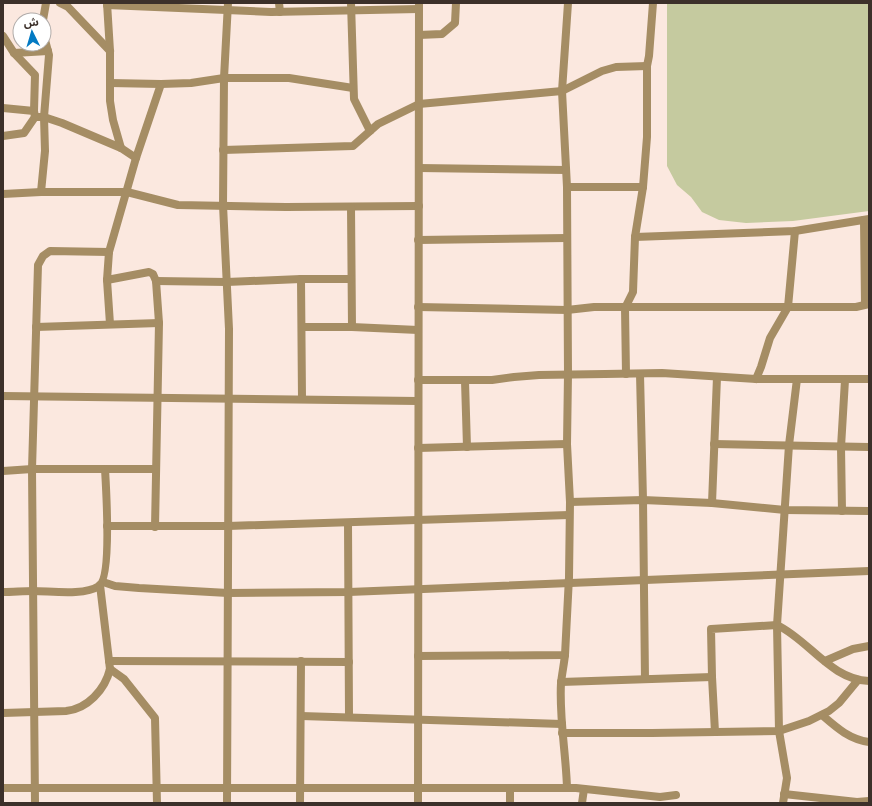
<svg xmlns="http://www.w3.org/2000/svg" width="872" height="806" viewBox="0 0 872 806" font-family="Lora,'Noto Sans Arabic',serif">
  <rect width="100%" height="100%" fill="#fbe8df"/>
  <path fill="#c5ca9f" d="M 667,3 L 869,3 L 869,211 L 793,221 L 746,223 L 719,220 L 702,212 L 691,197 L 677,185 L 667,166 Z"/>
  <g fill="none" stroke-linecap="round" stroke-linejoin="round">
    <g stroke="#a58d64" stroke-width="8">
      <path d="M 60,3 L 68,7 L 110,51"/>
      <path d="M 107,3 L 110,51 L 110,101 L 113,120 L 121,148"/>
      <path d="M 279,3 L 280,12"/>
      <path d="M 351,3 L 354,99 L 370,131"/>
      <path d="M 107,5 L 271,12 L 419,9"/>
      <path d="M 43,20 L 46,3"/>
      <path d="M 419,35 L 442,34 L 455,23 L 456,3"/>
      <path d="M 3,36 L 14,53 L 35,75 L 34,111"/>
      <path d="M 14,53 L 48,51"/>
      <path d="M 110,83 L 161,84 L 191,83 L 224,78 L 289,78 L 353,88"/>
      <path d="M 3,108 L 34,111 L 35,117 L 44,117 L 62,123 L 121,148 L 136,158"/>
      <path d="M 3,136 L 24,133 L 35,117"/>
      <path d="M 223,150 L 353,146 L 378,124 L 419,104 L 562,91 L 602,71 L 616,67 L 647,66"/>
      <path d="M 419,168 L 566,170"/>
      <path d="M 567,187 L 643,187"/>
      <path d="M 41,192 L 45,151 L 44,117 L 49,55 L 45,40 L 44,29"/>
      <path d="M 3,194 L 41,192 L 127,192 L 178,205 L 286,207 L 419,206"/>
      <path d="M 351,207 L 352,327"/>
      <path d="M 864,220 L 865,304"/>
      <path d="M 635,237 L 795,231 L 869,219"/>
      <path d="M 418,240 L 567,238"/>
      <path d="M 301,279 L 302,399"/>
      <path d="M 107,280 L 149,272 L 153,274 L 156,281 L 159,323 L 155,527"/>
      <path d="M 156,281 L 227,282 L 301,279 L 351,279"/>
      <path d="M 418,307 L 567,310 L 594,307 L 856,307 L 869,304"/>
      <path d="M 110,324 L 107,280 L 109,252 L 136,158 L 161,84"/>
      <path d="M 36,327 L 159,323"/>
      <path d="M 302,327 L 352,327 L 418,330"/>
      <path d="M 626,374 L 625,308 L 633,292 L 635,237 L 643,187 L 647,137 L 647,66 L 649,56 L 653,3"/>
      <path d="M 640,374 L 643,500 L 645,679"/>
      <path d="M 756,379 L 761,367 L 770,338 L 788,307 L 795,231"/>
      <path d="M 418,380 L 492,380 L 514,377 L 539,375 L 605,374 L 662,373 L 756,379 L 869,379"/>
      <path d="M 465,381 L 467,447"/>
      <path d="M 3,396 L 418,401"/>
      <path d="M 714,444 L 869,447"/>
      <path d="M 418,448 L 567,444"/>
      <path d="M 3,471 L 32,469 L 156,469"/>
      <path d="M 570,502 L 643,500 L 712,503 L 785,510 L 869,511"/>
      <path d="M 712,503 L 717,377"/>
      <path d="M 842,511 L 841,447 L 845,380"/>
      <path d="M 348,523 L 349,717"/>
      <path d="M 107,526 L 228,526 L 569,515"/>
      <path d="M 103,582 L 115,586 L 139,588 L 228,593 L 349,592 L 869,571"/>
      <path d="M 3,592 C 13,592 23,591 33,591 C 51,591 84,596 99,586 C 112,577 106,487 105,469"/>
      <path d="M 565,655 C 564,664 562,674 561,683 C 559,718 566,753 567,788"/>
      <path d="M 418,656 L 565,655 L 569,577 L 570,502 L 567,444 L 568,374 L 567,187 L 562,91 L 568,3"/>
      <path d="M 109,661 L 349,662"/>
      <path d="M 825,661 L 853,649 L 869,646"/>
      <path d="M 110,669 L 124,679 L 155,718 L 157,803"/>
      <path d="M 561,682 L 712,677"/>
      <path d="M 3,713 L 66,711 C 87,709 105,690 110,669 L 100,585"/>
      <path d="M 822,715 C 837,728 849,739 869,742"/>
      <path d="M 301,716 L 562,724"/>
      <path d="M 715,732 L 712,677 L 711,629 L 777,625 C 809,640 831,680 869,681"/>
      <path d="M 562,733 L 652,733 L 779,731 L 809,721 L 829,711 L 839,703 L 858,680"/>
      <path d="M 3,788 L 576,788 L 660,797 L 676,795"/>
      <path d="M 510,788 L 510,803"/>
      <path d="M 784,794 L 857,802 L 869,801"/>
      <path d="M 35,803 L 32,469 L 38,265 L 43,256 L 50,251 L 109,252"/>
      <path d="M 227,803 L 229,329 L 223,205 L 224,78 L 228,3"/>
      <path d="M 300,803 L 301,661"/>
      <path d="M 418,803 L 419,3"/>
      <path d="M 582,803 L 584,789"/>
      <path d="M 783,803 L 787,778 L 779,731 L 777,625 L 789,445 L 797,379"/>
    </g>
  </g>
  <rect width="872" height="806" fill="none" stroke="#3c302a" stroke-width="8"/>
  <g transform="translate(32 32) rotate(355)"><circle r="19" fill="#ffffff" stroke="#b1acaa"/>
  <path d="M0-3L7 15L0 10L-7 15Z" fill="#037ac3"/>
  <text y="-6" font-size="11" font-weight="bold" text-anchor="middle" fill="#3c302a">ش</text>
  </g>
</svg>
